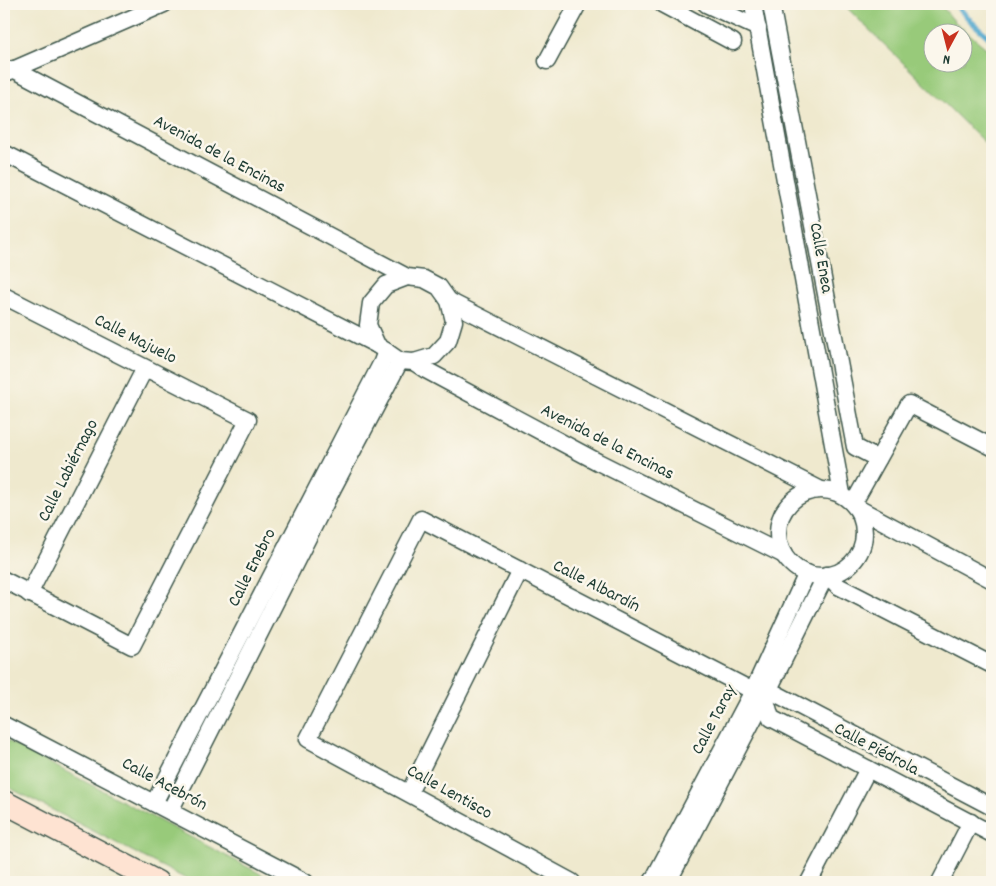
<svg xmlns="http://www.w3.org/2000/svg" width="996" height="886" viewBox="0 0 996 886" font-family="Dekko,sans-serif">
  <rect width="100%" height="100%" fill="#fbf7ec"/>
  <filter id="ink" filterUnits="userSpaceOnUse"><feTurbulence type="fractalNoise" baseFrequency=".02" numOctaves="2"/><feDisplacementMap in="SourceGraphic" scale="10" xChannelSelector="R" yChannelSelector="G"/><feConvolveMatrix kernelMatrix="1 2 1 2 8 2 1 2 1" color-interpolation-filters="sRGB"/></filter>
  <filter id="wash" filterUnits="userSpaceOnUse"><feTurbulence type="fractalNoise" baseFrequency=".0096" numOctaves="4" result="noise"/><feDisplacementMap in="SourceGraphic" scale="20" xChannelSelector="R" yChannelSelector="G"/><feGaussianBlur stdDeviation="1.12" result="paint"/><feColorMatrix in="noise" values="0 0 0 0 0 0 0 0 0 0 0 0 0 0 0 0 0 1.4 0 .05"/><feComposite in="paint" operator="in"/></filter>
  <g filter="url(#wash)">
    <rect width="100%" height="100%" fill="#efe9ce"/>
    <g fill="#98ca7a" stroke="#5c8457" fill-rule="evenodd">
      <path d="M 843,4 L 940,4 L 955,22 L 992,53 L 992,150 ZM 934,32 L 964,32 L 964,62 L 934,62 Z"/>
      <path d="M 4,739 L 276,882 L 192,882 L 4,785 Z"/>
    </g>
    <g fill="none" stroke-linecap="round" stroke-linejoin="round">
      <path stroke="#50a7cd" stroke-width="5.5" d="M 955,4 L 973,23 L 992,40"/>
    </g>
  </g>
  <g filter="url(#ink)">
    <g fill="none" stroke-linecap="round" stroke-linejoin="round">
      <g stroke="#3e574b" stroke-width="19">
        <g id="street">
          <path d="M 662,4 L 733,42"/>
          <path d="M 706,4 L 758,28"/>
          <path d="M 753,4 L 842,494"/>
          <path d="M 771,4 L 855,447 L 878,459"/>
          <path d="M 547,61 L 578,4"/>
          <path d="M 13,69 L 407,277 L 424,279 L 439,287 L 449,301 L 454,321 L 448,341 L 434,356 L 414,362 L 400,361 L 377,345 L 368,325 L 371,303 L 386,285 L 407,277"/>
          <path d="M 8,72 L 164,4"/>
          <path d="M 4,153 L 377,345"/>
          <path d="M 4,296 L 248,420 L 132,646 L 4,580"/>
          <path d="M 449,301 L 819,489"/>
          <path d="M 414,362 L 426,370 L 598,462 L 784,555"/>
          <circle cx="821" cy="533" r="43"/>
          <path d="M 853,504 L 909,404 L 992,447"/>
          <path d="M 856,507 L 992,580"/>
          <path d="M 828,575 L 838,586 L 992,665"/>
          <path d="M 29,594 L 145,368"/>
          <path d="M 769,690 L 992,807"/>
          <path d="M 4,725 L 305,882"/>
          <path d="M 409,793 L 520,570"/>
          <path d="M 154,803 L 382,362 L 386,351"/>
          <path d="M 170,811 L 333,488 L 400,361"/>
          <path d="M 572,882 L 308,739 L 421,519 L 753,691 L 765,697 L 771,718 L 992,834"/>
          <path d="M 652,882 L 753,691 L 807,573"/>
          <path d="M 668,882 L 765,697 L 826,575"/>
          <path d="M 809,882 L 868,769"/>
          <path d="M 940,882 L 971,822"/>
        </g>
      </g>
      <g stroke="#3e574b" stroke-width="25">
        <path id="secondary" d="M 4,802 L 157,882"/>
      </g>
      <use href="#street" stroke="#fff" stroke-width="16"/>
      <use href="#secondary" stroke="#fee3d2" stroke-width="22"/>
    </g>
  </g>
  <g text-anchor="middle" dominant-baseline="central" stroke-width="5" stroke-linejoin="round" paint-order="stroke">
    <g font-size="18" fill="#1f3d34" stroke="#fbf7ec">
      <text transform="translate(219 155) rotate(28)">Avenida de la Encinas</text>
      <text transform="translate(820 258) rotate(80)">Calle Enea</text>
      <text transform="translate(135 340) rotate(27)">Calle Majuelo</text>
      <text transform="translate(607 443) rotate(27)">Avenida de la Encinas</text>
      <text transform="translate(69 471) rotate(-63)">Calle Labiérnago</text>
      <text transform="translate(253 568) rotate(-63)">Calle Enebro</text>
      <text transform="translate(596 587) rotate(27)">Calle Albardín</text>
      <text transform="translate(715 720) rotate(-62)">Calle Taray</text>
      <text transform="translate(876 750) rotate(28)">Calle Piédrola</text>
      <text transform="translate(164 785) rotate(28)">Calle Acebrón</text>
      <text transform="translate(449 793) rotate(29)">Calle Lentisco</text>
    </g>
  </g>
  <rect width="996" height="886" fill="none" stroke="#fbf7ec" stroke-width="20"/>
  <g transform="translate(948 48) rotate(187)"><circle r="24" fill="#fbf7ec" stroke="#a3ada2"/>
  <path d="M0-4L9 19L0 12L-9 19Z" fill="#c8321e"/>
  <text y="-8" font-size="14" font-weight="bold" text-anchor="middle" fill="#1f3d34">N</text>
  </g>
</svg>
